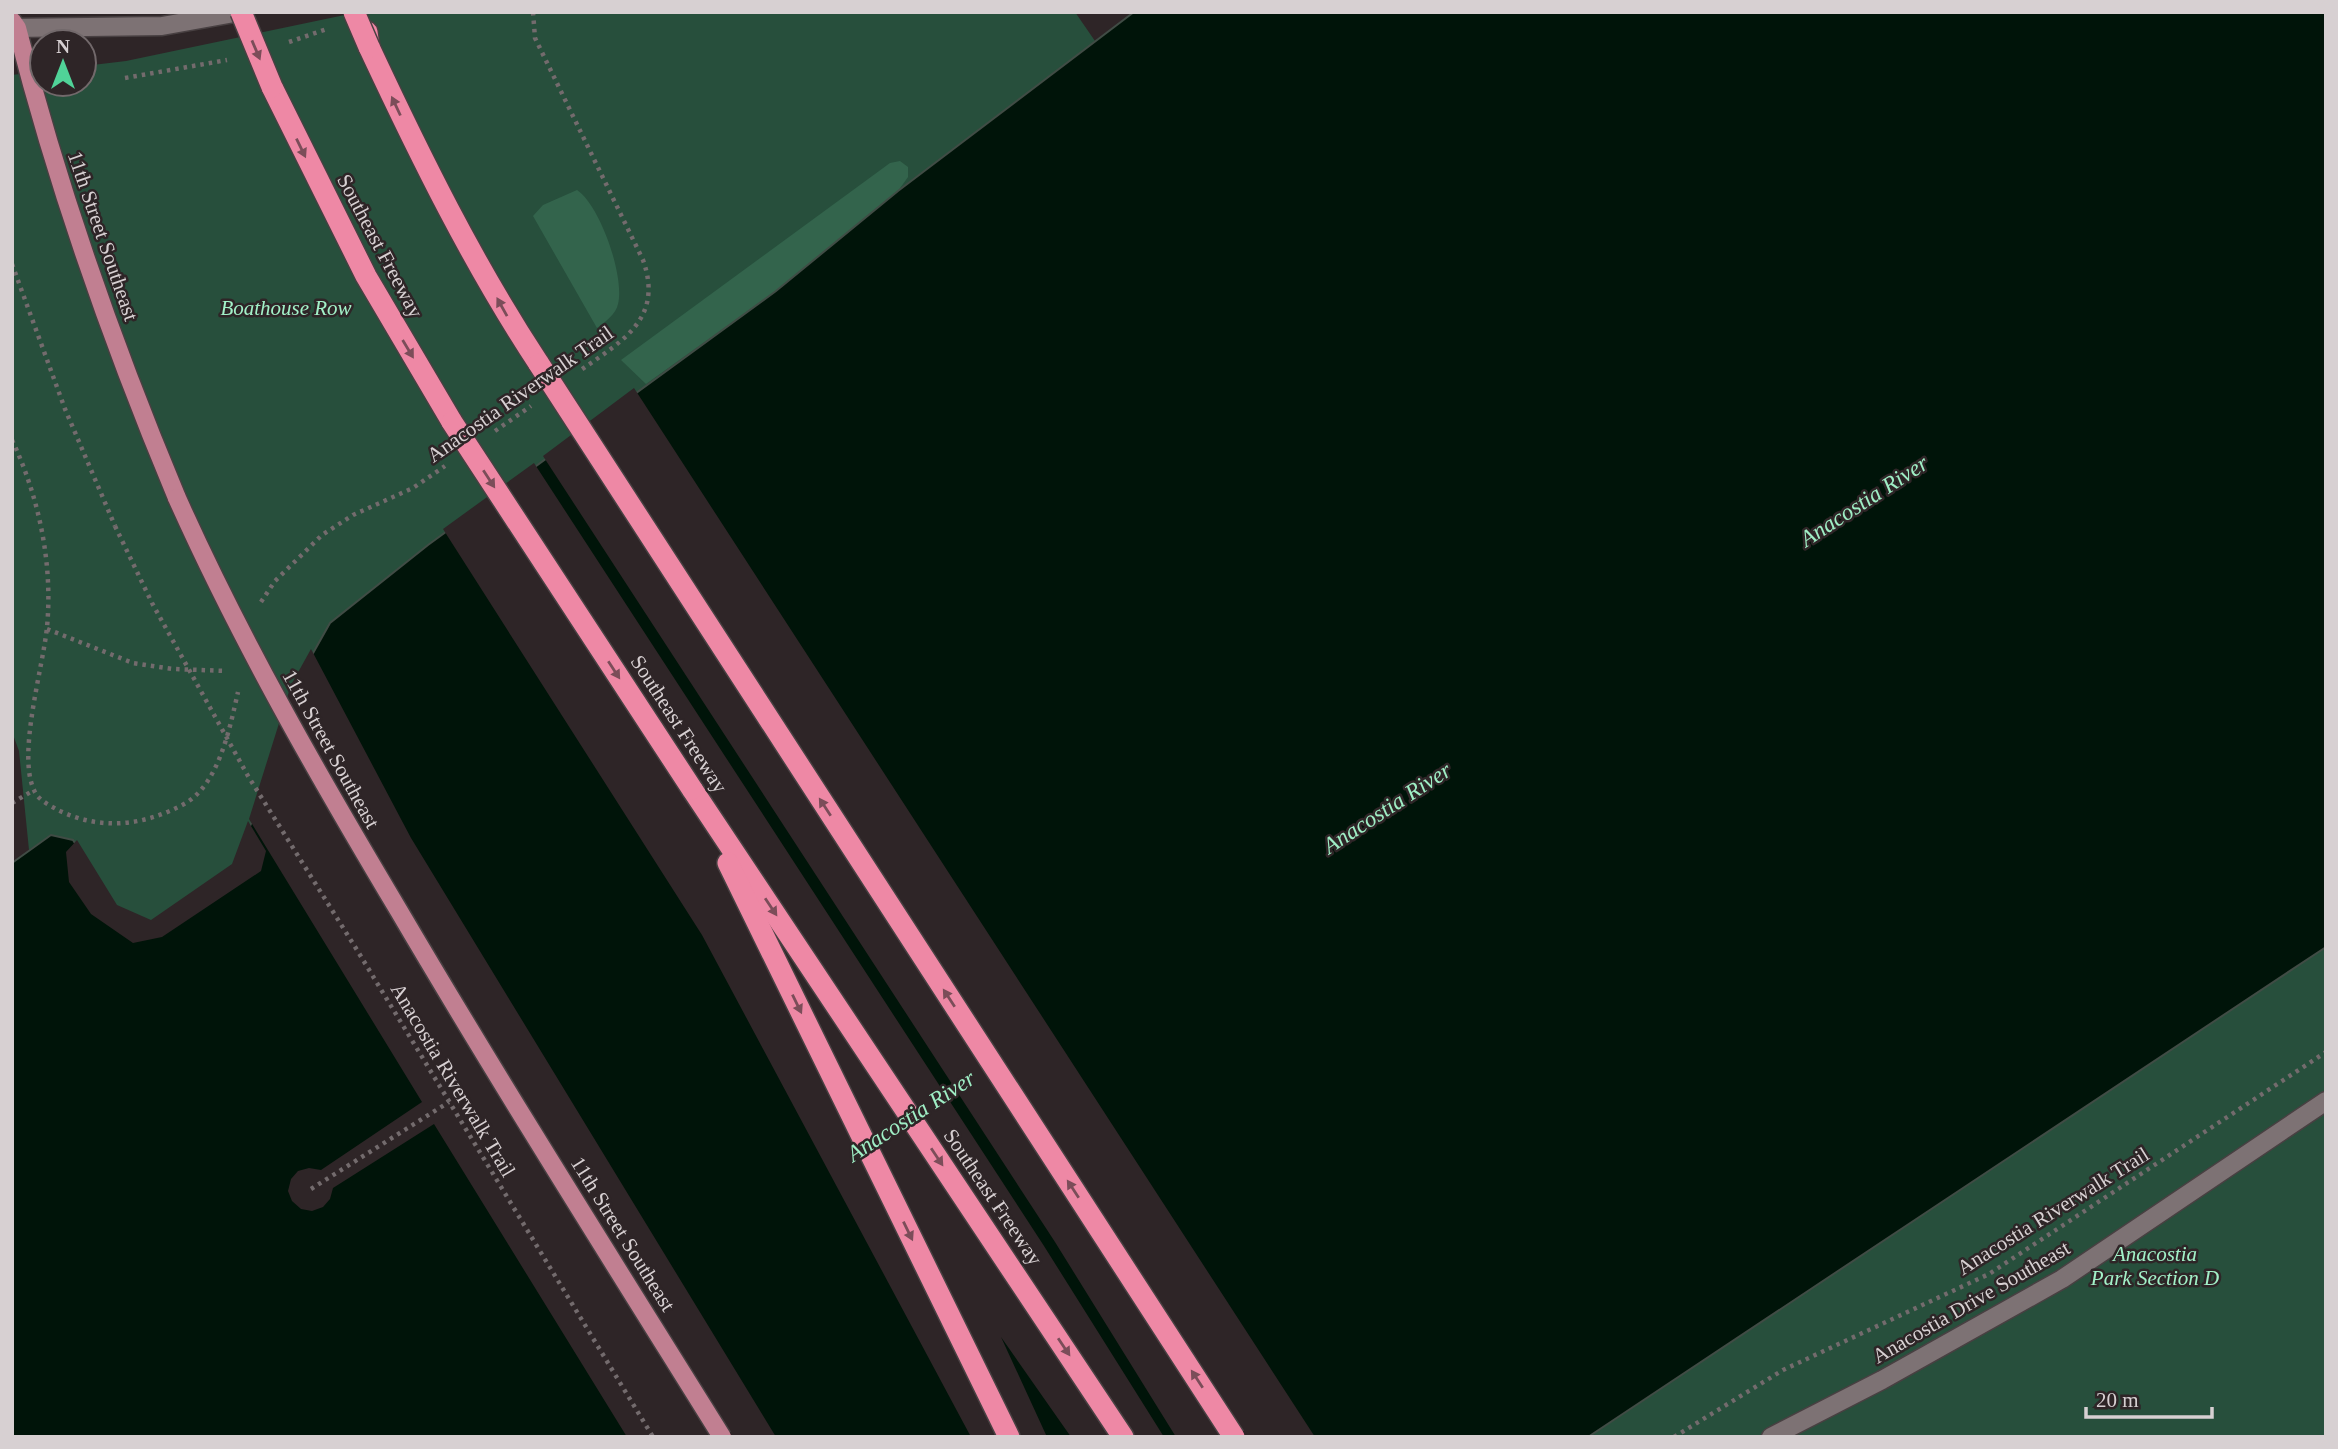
<svg xmlns="http://www.w3.org/2000/svg" width="2338" height="1449" viewBox="0 0 2338 1449" font-family="'Times New Roman',serif">
  <rect width="100%" height="100%" fill="#2e2527"/>
  <g fill="#274f3c">
    <path d="M 359,12 L 1075,12 L 1095,41 L 1134,12 L 898,191 L 776,291 L 428,545 L 330,623 L 235,866 L 152,924 L 115,908 L 51,835 L 29,850 L 19,751 L 12,732 L 12,75 L 42,71 L 42,84 L 84,84 L 84,66 L 126,61 Z"/>
    <path d="M 2326,947 L 2326,1437 L 1588,1437 L 1613,1421 Z"/>
  </g>
  <g fill="#33644c">
    <path d="M 900,161 L 908,167 L 908,177 L 898,191 L 776,291 L 646,384 L 621,360 L 890,163 Z"/>
    <path d="M 577,190 C 600,205 625,277 618,304 C 616,314 605,322 597,328 L 533,216 L 543,205 Z"/>
  </g>
  <path fill="#001409" stroke="#404c45" stroke-width="2" d="M 1134,12 L 2326,12 L 2326,947 L 1588,1437 L 12,1437 L 12,863 L 51,835 L 73,840 L 115,908 L 152,924 L 234,866 L 258,806 L 294,687 L 330,623 L 428,545 L 776,291 L 898,191 Z"/>
  <g fill="#2e2527">
    <path d="M 634,388 L 1315,1437 L 1176,1437 L 1055,1242 L 543,456 Z"/>
    <path d="M 534,463 L 1044,1246 L 1164,1437 L 1071,1437 L 1001,1337 L 1047,1437 L 971,1437 L 702,935 L 443,529 Z"/>
    <path d="M 311,649 L 411,838 L 776,1437 L 627,1437 L 434,1124 L 333,1188 L 330,1199 L 323,1207 L 312,1211 L 301,1209 L 292,1201 L 288,1191 L 291,1179 L 298,1171 L 309,1168 L 321,1170 L 422,1102 L 249,819 L 291,685 Z"/>
    <path d="M 248,821 L 266,851 L 261,871 L 162,937 L 133,943 L 91,914 L 69,882 L 66,852 L 77,840 L 117,905 L 151,920 L 232,864 Z"/>
  </g>
  <g fill="none" stroke-linecap="round" stroke-linejoin="round">
    <g stroke="#484042" stroke-width="21">
      <g id="minor">
        <path d="M 12,28 L 162,26 L 240,12"/>
        <path d="M 1771,1437 L 1882,1380 L 2062,1279 L 2326,1101"/>
      </g>
    </g>
    <g stroke="#484042" stroke-width="21">
      <path id="major" d="M 12,21 L 17,28 C 58,189 113,345 177,498"/>
    </g>
    <g stroke="#484042" stroke-width="24">
      <g id="highway">
        <path d="M 367,32 L 369,47 C 420,156 473,264 539,364"/>
        <path d="M 272,87 L 366,276 L 452,422"/>
        <path d="M 692,789 L 1123,1437"/>
        <path d="M 728,863 L 1009,1437"/>
      </g>
    </g>
    <g stroke="#736b6d" stroke-width="4.5" stroke-dasharray="3.5 5" stroke-linecap="butt">
      <path d="M 533,12 L 535,38 L 643,260 C 664,319 622,341 581,370"/>
      <path d="M 289,42 L 327,29"/>
      <path d="M 125,78 L 227,60"/>
      <path d="M 12,264 L 65,409 L 115,526"/>
      <path d="M 495,431 L 531,406"/>
      <path d="M 12,440 C 39,497 53,564 47,627 C 43,668 17,754 34,790 C 38,800 49,805 58,810 C 101,831 143,826 184,804 C 219,785 230,727 238,692"/>
      <path d="M 261,602 L 275,581 L 322,535 L 353,515 L 413,488 L 445,466"/>
      <path d="M 47,629 L 133,663 L 173,669 L 227,671"/>
      <path d="M 12,803 L 34,790"/>
      <path d="M 311,1189 L 449,1102"/>
      <path d="M 1674,1437 L 1783,1370 L 1989,1274 L 2326,1052"/>
    </g>
    <use href="#minor" stroke="#7d7274" stroke-width="18"/>
    <use href="#major" stroke="#c17f91" stroke-width="18"/>
    <use href="#highway" stroke="#ee88a5" stroke-width="21"/>
    <g stroke="#484042" stroke-width="21" stroke-linecap="butt">
      <path id="major-bridge" d="M 177,498 C 241,641 319,777 399,911 C 503,1088 613,1262 722,1437"/>
    </g>
    <g stroke="#484042" stroke-width="24" stroke-linecap="butt">
      <g id="highway-bridge">
        <path d="M 241,12 L 272,87"/>
        <path d="M 354,12 L 369,47"/>
        <path d="M 539,364 L 1234,1437"/>
        <path d="M 452,422 L 692,789"/>
      </g>
    </g>
    <path stroke="#736b6d" stroke-width="4.5" stroke-dasharray="3.5 5" stroke-linecap="butt" d="M 115,526 L 152,603 L 248,776 L 357,950 L 653,1437"/>
    <use href="#major-bridge" stroke="#c17f91" stroke-width="18"/>
    <use href="#highway-bridge" stroke="#ee88a5" stroke-width="21"/>
  </g>
  <defs><path id="oneway-solid" d="M-6-.8H1V-3.2L6.5 0L1 3.2V.8H-6Z" transform="scale(1.75)"/></defs>
  <g fill="#7b4d59">
    <use href="#oneway-solid" transform="translate(256 50) rotate(67)"/>
    <use href="#oneway-solid" transform="translate(396 106) rotate(-115)"/>
    <use href="#oneway-solid" transform="translate(301 148) rotate(64)"/>
    <use href="#oneway-solid" transform="translate(502 307) rotate(-119)"/>
    <use href="#oneway-solid" transform="translate(408 349) rotate(59)"/>
    <use href="#oneway-solid" transform="translate(489 479) rotate(57)"/>
    <use href="#oneway-solid" transform="translate(614 670) rotate(57)"/>
    <use href="#oneway-solid" transform="translate(825 807) rotate(-123)"/>
    <use href="#oneway-solid" transform="translate(771 907) rotate(56)"/>
    <use href="#oneway-solid" transform="translate(949 998) rotate(-123)"/>
    <use href="#oneway-solid" transform="translate(797 1004) rotate(64)"/>
    <use href="#oneway-solid" transform="translate(937 1157) rotate(56)"/>
    <use href="#oneway-solid" transform="translate(1073 1189) rotate(-123)"/>
    <use href="#oneway-solid" transform="translate(908 1231) rotate(64)"/>
    <use href="#oneway-solid" transform="translate(1064 1347) rotate(56)"/>
    <use href="#oneway-solid" transform="translate(1197 1379) rotate(-123)"/>
  </g>
  <g text-anchor="middle" dominant-baseline="central" stroke-width="5" stroke-linejoin="round" paint-order="stroke">
    <g font-size="21" fill="#d7d0d2" stroke="#2e2527">
      <text transform="translate(103 236) rotate(71)">11th Street Southeast</text>
      <text transform="translate(380 246) rotate(62)">Southeast Freeway</text>
      <text transform="translate(520 394) rotate(-35)">Anacostia Riverwalk Trail</text>
      <text transform="translate(679 724) rotate(57)">Southeast Freeway</text>
      <text transform="translate(331 749) rotate(61)">11th Street Southeast</text>
      <text transform="translate(453 1080) rotate(59)">Anacostia Riverwalk Trail</text>
      <text transform="translate(993 1197) rotate(56)">Southeast Freeway</text>
      <text transform="translate(2053 1211) rotate(-32)">Anacostia Riverwalk Trail</text>
      <text transform="translate(623 1234) rotate(58)">11th Street Southeast</text>
      <text transform="translate(1971 1302) rotate(-30)">Anacostia Drive Southeast</text>
    </g>
    <g font-size="21" font-style="italic" fill="#a2f1c8" stroke="#2e2527">
      <text x="286" y="308">Boathouse Row</text>
      <text x="2155" y="1254">Anacostia<tspan x="2155" dy="24">Park Section D</tspan></text>
    </g>
    <g font-size="23" font-style="italic" fill="#9feec5" stroke="#2e2527">
      <text transform="translate(1864 501) rotate(-33)">Anacostia River</text>
      <text transform="translate(1387 808) rotate(-33)">Anacostia River</text>
      <text transform="translate(911 1116) rotate(-33)">Anacostia River</text>
    </g>
  </g>
  <rect width="2338" height="1449" fill="none" stroke="#d7d0d2" stroke-width="28"/>
  <g transform="translate(63 63)"><circle r="33" fill="#2e2527" stroke="#72696b" stroke-width="2"/>
  <path d="M0-5L12 26L0 18L-12 26Z" fill="#50d398"/>
  <text y="-10" font-size="19" font-weight="bold" text-anchor="middle" fill="#d7d0d2">N</text>
  </g>
  <path d="M2086 1407v10h126v-10" fill="none" stroke="#d7d0d2" stroke-width="3.5"/>
  <text x="2096" y="1407" font-size="21" fill="#d7d0d2" stroke="#2e2527" stroke-width="5" paint-order="stroke">20 m</text>
</svg>
